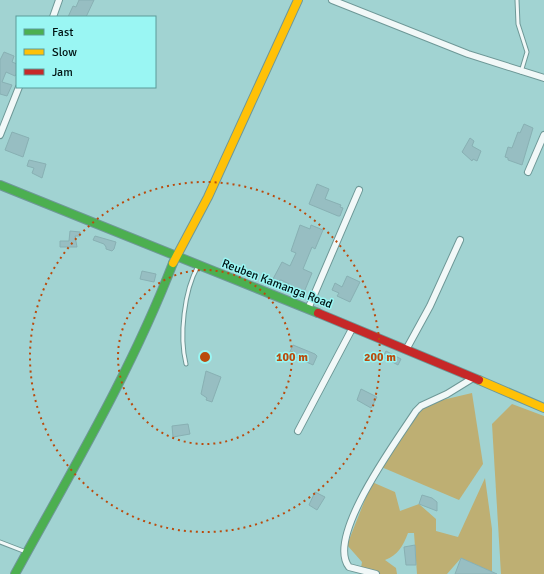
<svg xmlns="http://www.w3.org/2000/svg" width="544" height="574" viewBox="0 0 544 574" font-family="Signika,sans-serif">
  <rect width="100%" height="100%" fill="#a1d3d2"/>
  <g fill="#beaf73">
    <path d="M 472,393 L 483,464 L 459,500 L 379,466 L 421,409 L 438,401 Z"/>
    <path d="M 512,404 L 544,416 L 544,574 L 501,574 L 492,424 Z"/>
    <path d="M 485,478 L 492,529 L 492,572 L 461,558 L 447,574 L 417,574 L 414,533 L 408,533 C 403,546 398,555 385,560 L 396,568 L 397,574 L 378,574 L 361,568 L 362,562 L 347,545 L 372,482 L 395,492 L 400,511 L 419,504 L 436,519 L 436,531 L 458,537 Z"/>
  </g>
  <g fill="#97bec2" stroke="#88b0b3">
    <path d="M 79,0 L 94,0 L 86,17 L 68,17 L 73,6 L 76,7 Z"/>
    <path d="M 4,52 L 14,56 L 12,62 L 17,64 L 17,73 L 15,76 L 6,72 L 2,82 L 12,85 L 7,96 L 0,94 L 0,60 Z"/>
    <path d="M 524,124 L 533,128 L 522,165 L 508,160 L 508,158 L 505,157 L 508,147 L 512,148 L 518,132 L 520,133 Z"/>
    <path d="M 12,132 L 29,138 L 23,157 L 5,150 Z"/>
    <path d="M 470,138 L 474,141 L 472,146 L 481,151 L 477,161 L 473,159 L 472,161 L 462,152 Z"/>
    <path d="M 29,160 L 46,164 L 42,178 L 32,173 L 34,168 L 27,166 Z"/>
    <path d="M 317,184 L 329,189 L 325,199 L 341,205 L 340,207 L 343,208 L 340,216 L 338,216 L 309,204 Z"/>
    <path d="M 300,225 L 310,229 L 311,225 L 323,230 L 315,249 L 312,247 L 303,269 L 312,273 L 302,297 L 286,290 L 289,284 L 281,280 L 277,281 L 273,279 L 282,262 L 290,266 L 296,253 L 291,251 Z"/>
    <path d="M 70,231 L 80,232 L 80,236 L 75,236 L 77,247 L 60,247 L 60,241 L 69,241 Z"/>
    <path d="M 95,236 L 116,242 L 114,249 L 112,251 L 106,249 L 106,247 L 104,244 L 93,240 Z"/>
    <path d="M 142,271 L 156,274 L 154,282 L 140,279 Z"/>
    <path d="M 347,276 L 360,282 L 350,302 L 337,296 L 339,293 L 332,290 L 335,283 L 342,287 Z"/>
    <path d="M 293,345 L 315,354 L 317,356 L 313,365 L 289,354 Z"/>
    <path d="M 386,351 L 401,359 L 398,365 L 383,357 Z"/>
    <path d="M 206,371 L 221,377 L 212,402 L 206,400 L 207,398 L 201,394 Z"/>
    <path d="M 361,389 L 377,397 L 371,408 L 357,400 Z"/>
    <path d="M 188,424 L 190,434 L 173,437 L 172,426 Z"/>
    <path d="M 315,492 L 325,497 L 317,510 L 309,505 Z"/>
    <path d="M 422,495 L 432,498 L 437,502 L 437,511 L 419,504 Z"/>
    <path d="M 415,545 L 416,565 L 406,565 L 404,547 Z"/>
    <path d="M 461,558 L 497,574 L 455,574 Z"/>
  </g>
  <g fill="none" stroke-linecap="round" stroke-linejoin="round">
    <g stroke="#6e9897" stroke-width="5">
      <g id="lane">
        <path d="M 517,0 L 518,24 L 527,52 L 521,72"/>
        <path d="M 186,364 C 179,336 184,291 198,266"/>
        <path d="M 0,542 L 26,552"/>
      </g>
    </g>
    <g stroke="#6e9897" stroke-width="8">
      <g id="street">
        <path d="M 332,0 L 468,54 L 544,78"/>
        <path d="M 53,17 L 59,0"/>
        <path d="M 0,135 L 19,87"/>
        <path d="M 528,172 L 544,135"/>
        <path d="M 308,309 L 359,190"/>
        <path d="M 407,348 L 430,306 L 460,240"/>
        <path d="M 298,431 L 353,327"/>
        <path d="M 376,574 L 349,567 C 325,537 398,439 416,411 L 421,406 L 447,394 L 473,378"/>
      </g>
    </g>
    <g stroke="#6e9897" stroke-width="10">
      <g id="fast">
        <path d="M 0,185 L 318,313"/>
        <path d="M 15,574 C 71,472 131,372 173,263"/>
      </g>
    </g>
    <g stroke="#6e9897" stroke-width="10">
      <g id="slow">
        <path d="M 173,263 L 208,197 L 298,0"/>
        <path d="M 479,380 L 544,408"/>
      </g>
    </g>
    <g stroke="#6e9897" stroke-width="10">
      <path id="jam" d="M 318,313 L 479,380"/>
    </g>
    <use href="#lane" stroke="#f1f8f8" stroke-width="3"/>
    <use href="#street" stroke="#f1f8f8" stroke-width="6"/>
    <use href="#fast" stroke="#4caf50" stroke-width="8"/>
    <use href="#slow" stroke="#ffc107" stroke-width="8"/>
    <use href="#jam" stroke="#c62828" stroke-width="8"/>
  </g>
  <g fill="none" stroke="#ba4b0d" stroke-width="2" stroke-dasharray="2 4">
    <circle cx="205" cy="357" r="87"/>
    <circle cx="205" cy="357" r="175"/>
  </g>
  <g text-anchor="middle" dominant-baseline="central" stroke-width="3" stroke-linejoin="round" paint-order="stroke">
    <g font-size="12" fill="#001313" stroke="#9af6f3">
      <text transform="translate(277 284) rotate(21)">Reuben Kamanga Road</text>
    </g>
  </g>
  <circle cx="205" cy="357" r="6" fill="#ba4b0d" stroke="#9af6f3" stroke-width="2"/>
  <g font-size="12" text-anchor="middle" font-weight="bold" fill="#ba4b0d" stroke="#9af6f3" stroke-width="3" stroke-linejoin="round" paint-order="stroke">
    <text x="292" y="361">100 m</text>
    <text x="380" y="361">200 m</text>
  </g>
  <rect x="16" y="16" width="140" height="72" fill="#9af6f3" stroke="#5c9b99"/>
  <rect x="24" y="29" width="20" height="6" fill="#4caf50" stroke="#5c9b99"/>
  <text x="52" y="36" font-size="12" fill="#001313">Fast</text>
  <rect x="24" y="49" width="20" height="6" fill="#ffc107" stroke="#5c9b99"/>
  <text x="52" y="56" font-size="12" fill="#001313">Slow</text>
  <rect x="24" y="69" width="20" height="6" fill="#c62828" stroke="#5c9b99"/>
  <text x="52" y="76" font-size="12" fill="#001313">Jam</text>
</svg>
